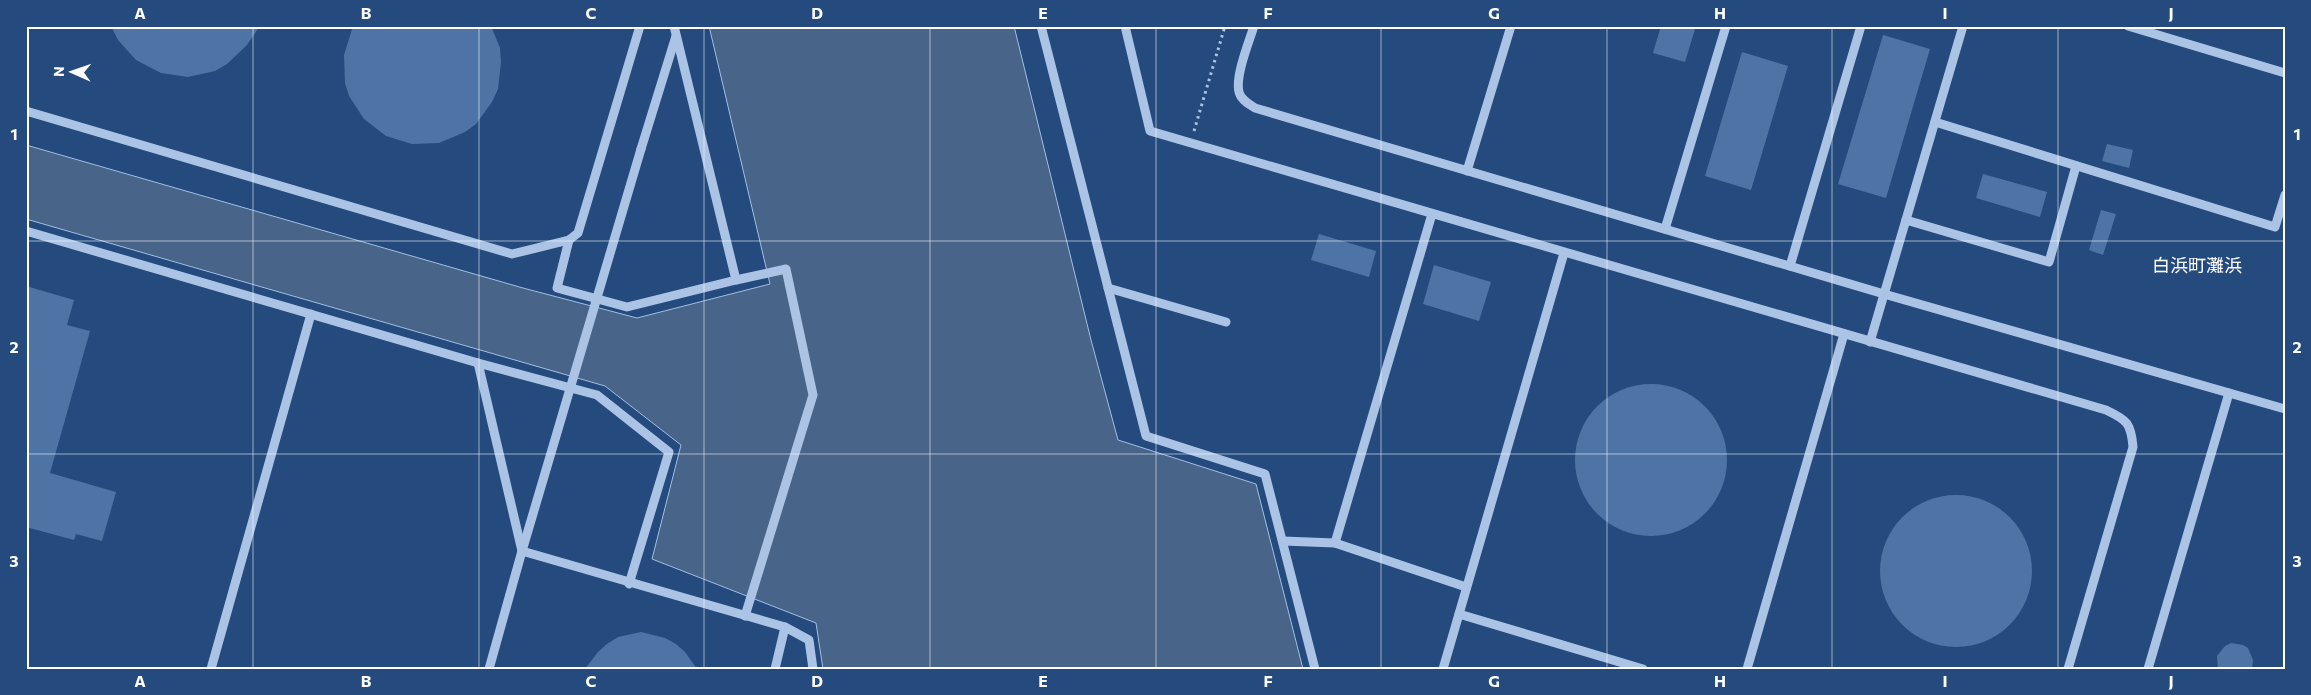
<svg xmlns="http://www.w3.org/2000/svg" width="2311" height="695" viewBox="0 0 2311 695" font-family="Commissioner,'Noto Sans JP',sans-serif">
  <rect width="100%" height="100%" fill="#254b7e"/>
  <path fill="#496489" stroke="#9fbfe6" d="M 709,26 L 1014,26 L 1091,340 L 1118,440 L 1256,484 L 1303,669 L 823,669 L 816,623 L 652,559 L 681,445 L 605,386 L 26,219 L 26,145 L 523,288 L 637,318 L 770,284 Z"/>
  <g fill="#4e74a6">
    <path d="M 111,26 L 260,26 L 247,45 L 227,64 L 215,71 L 188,77 L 161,73 L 136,60 L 118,40 Z"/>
    <path d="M 353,26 L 491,26 L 500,48 L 501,62 L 498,89 L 492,102 L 476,124 L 465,132 L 439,143 L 412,144 L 386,136 L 364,119 L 349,96 L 345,83 L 344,55 Z"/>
    <path d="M 1661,26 L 1685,26 L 1695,29 L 1685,62 L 1653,53 Z"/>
    <path d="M 1883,35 L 1930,49 L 1886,198 L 1838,184 Z"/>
    <path d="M 1742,52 L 1788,66 L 1751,190 L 1705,176 Z"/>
    <path d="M 2107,144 L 2133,150 L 2129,168 L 2102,161 Z"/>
    <path d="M 1983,174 L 2047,192 L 2040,217 L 1976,198 Z"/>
    <path d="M 2101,210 L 2116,214 L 2103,255 L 2089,250 Z"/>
    <path d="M 1319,234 L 1376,251 L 1369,277 L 1311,260 Z"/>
    <path d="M 1434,265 L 1491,282 L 1479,321 L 1423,304 Z"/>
    <path d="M 26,286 L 74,300 L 67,325 L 90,331 L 50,473 L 116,492 L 102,541 L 76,534 L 74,540 L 26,527 Z"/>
    <circle cx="1651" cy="460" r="76"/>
    <circle cx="1956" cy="571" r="76"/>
    <path d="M 641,632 L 665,638 L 676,644 L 685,652 L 697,669 L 585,669 L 598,652 L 607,644 L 618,637 Z"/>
    <path d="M 2231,643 L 2243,645 L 2248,648 L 2253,660 L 2252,669 L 2218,669 L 2217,656 L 2225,646 Z"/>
  </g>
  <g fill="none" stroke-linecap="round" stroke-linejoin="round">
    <path stroke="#abc4e5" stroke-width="3" stroke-dasharray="2.5 4" stroke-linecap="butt" d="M 1194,131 L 1225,26"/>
    <g stroke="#abc4e5" stroke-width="9">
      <path d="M 1041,26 L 1146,436 L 1265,474 L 1315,669"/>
      <path d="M 1125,26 L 1150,131 L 2106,410 C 2127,420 2131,423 2133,447 L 2068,669"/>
      <path d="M 1254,26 C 1249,42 1235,76 1239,92 C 1241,100 1249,104 1255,108 L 1884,294 L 2285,409"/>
      <path d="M 2128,26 L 2285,73"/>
      <path d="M 26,111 L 512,254 L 569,240 L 578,233 L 640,26"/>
      <path d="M 1935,122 L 2275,227 L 2285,195"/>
      <path d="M 641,149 L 676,36"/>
      <path d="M 1467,171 L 1511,26"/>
      <path d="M 1906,220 L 2049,262 L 2076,166"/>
      <path d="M 1665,229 L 1726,26"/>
      <path d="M 26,231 L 478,363 L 597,395 L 669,452 L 629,584"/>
      <path d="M 569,240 L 557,288 L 627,307 L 736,280 L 674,26"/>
      <path d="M 1790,266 L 1861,26"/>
      <path d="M 736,280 L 786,269 L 813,395 L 745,616"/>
      <path d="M 1108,288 L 1226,322"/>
      <path d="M 1870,342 L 1963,26"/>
      <path d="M 478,363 L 522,551 L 489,669"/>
      <path d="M 1283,541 L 1335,543 L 1466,587"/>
      <path d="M 1335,543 L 1432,214"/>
      <path d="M 522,551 L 785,627 L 809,640 L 813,669"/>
      <path d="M 1459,614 L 1643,669"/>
      <path d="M 211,669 L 311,314"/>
      <path d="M 775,669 L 785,627"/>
      <path d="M 1443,669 L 1564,253"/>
      <path d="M 1747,669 L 1844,334"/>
      <path d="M 2148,669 L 2229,393"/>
    </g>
    <path stroke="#abc4e5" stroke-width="9" d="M 522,551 L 641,149"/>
  </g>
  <path fill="none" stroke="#fff" stroke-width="1" stroke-opacity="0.55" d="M 253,26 L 253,669M 479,26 L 479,669M 704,26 L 704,669M 930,26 L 930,669M 1156,26 L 1156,669M 1381,26 L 1381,669M 1607,26 L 1607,669M 1832,26 L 1832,669M 2058,26 L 2058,669M 26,241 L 2285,241M 26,454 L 2285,454"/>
  <g text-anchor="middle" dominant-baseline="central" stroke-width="5" stroke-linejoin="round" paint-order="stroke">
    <g font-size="18" fill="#fff" stroke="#254b7e">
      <text x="2197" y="265">白浜町灘浜</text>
    </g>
  </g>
  <rect width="2311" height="695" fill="none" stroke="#254b7e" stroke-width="55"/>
  <g transform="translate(72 72) rotate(272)" stroke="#254b7e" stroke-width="4" paint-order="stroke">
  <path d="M0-4L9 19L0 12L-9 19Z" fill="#ffffff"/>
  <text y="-8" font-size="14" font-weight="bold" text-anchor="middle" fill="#ffffff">N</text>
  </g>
  <rect x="28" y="28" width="2256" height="640" fill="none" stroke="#fff" stroke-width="2"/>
  <g font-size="16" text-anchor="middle" font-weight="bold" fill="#fff">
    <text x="140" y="19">A</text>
    <text x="366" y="19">B</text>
    <text x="591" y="19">C</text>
    <text x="817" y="19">D</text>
    <text x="1043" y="19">E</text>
    <text x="1268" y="19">F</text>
    <text x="1494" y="19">G</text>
    <text x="1720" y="19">H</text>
    <text x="1945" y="19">I</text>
    <text x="2171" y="19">J</text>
    <text x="14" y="140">1</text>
    <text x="2297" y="140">1</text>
    <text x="14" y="353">2</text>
    <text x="2297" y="353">2</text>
    <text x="14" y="567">3</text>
    <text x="2297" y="567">3</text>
    <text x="140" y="687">A</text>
    <text x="366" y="687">B</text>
    <text x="591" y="687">C</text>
    <text x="817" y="687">D</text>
    <text x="1043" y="687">E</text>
    <text x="1268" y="687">F</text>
    <text x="1494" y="687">G</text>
    <text x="1720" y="687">H</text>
    <text x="1945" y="687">I</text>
    <text x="2171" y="687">J</text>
  </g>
</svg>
